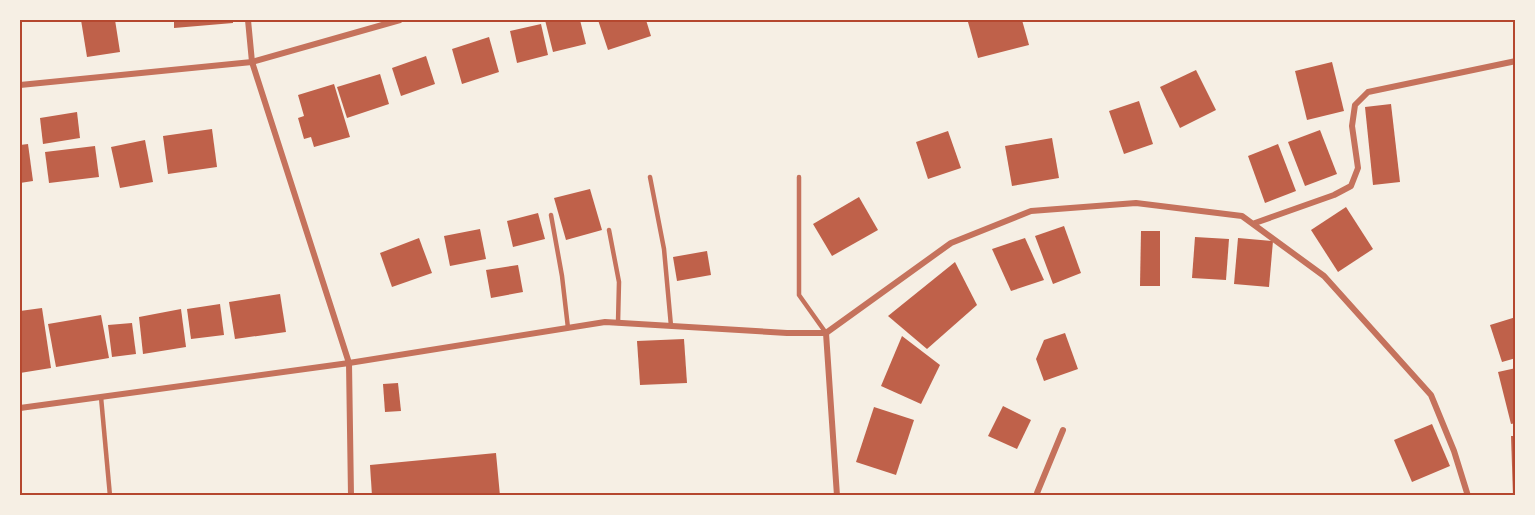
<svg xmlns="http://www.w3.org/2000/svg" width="1535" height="515" viewBox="0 0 1535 515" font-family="Commissioner,sans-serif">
  <rect width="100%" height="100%" fill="#f6efe4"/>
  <g fill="#bf614a">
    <path d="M 81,20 L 115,20 L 120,52 L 87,57 Z"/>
    <path d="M 174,20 L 233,20 L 233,23 L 174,28 Z"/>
    <path d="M 545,20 L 580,20 L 586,44 L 553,52 Z"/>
    <path d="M 598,20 L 646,20 L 651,36 L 608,50 Z"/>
    <path d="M 979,20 L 1022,20 L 1029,45 L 978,58 L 968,22 Z"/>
    <path d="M 541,24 L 548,55 L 517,63 L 510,31 Z"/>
    <path d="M 489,37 L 499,72 L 462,84 L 452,49 Z"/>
    <path d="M 426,56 L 435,84 L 401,96 L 392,68 Z"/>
    <path d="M 1332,62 L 1344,111 L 1307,120 L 1295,71 Z"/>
    <path d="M 1196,70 L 1216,110 L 1180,128 L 1160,87 Z"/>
    <path d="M 380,74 L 389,104 L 347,118 L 337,87 Z"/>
    <path d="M 334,84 L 350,137 L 314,147 L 311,137 L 304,139 L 298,118 L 304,116 L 298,95 Z"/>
    <path d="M 1139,101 L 1153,144 L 1124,154 L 1109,111 Z"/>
    <path d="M 1391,104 L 1400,182 L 1373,185 L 1365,107 Z"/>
    <path d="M 77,112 L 80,138 L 43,144 L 40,118 Z"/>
    <path d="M 212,129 L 217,167 L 168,174 L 163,136 Z"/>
    <path d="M 1320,130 L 1337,174 L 1305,186 L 1288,142 Z"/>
    <path d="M 948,131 L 961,168 L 928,179 L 916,142 Z"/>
    <path d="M 1052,138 L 1059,178 L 1012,186 L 1005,146 Z"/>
    <path d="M 145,140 L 153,182 L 120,188 L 111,147 Z"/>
    <path d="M 28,144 L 33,181 L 20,183 L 20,145 Z"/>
    <path d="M 1278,144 L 1296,191 L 1265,203 L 1248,156 Z"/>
    <path d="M 95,146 L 99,177 L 49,183 L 45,152 Z"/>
    <path d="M 590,189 L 602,230 L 566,240 L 554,198 Z"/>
    <path d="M 859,197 L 878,230 L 832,256 L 813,224 Z"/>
    <path d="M 1346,207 L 1373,249 L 1338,272 L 1311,230 Z"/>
    <path d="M 538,213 L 545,239 L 513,247 L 507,221 Z"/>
    <path d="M 1064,226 L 1081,273 L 1053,284 L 1035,236 Z"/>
    <path d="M 480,229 L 486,259 L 450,266 L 444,236 Z"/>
    <path d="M 1141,231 L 1160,231 L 1160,286 L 1140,286 Z"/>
    <path d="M 1195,237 L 1229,239 L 1226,280 L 1192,278 Z"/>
    <path d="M 419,238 L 432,273 L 392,287 L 380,253 Z"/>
    <path d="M 1025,238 L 1044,280 L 1011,291 L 992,249 Z"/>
    <path d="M 1238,238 L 1273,241 L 1269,287 L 1234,284 Z"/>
    <path d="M 707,251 L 711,275 L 677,281 L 673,257 Z"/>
    <path d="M 955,262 L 977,305 L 927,349 L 888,316 Z"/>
    <path d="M 518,265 L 523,292 L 491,298 L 486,270 Z"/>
    <path d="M 280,294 L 286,332 L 235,339 L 229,302 Z"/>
    <path d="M 220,304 L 224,335 L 191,339 L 187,309 Z"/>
    <path d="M 42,308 L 51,368 L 20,373 L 20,311 Z"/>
    <path d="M 181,309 L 186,347 L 143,354 L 139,317 Z"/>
    <path d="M 101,315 L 109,358 L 56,367 L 48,324 Z"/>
    <path d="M 1516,317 L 1516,358 L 1502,362 L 1490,325 Z"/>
    <path d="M 132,323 L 136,354 L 112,357 L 108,325 Z"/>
    <path d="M 1065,333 L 1078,369 L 1044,381 L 1036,359 L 1044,340 Z"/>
    <path d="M 902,336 L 940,365 L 921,404 L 881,386 Z"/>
    <path d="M 684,339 L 687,383 L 640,385 L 637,341 Z"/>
    <path d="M 1516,368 L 1516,423 L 1511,424 L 1498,372 Z"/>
    <path d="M 398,383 L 401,411 L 385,412 L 383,384 Z"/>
    <path d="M 1003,406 L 1031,420 L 1017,449 L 988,436 Z"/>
    <path d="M 874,407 L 914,420 L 896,475 L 856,462 Z"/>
    <path d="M 1432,424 L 1450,466 L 1412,482 L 1394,440 Z"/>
    <path d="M 1511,436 L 1516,436 L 1516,496 L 1513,496 Z"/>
    <path d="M 496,453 L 500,496 L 372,496 L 370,465 Z"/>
  </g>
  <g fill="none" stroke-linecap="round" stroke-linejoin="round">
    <g stroke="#c5725c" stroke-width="4.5">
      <path d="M 650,177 L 664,249 L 671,326"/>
      <path d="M 799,177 L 799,295 L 826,333"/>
      <path d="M 551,215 L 562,276 L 568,328"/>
      <path d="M 609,230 L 619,282 L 618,323"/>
      <path d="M 101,397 L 110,496"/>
    </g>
    <g stroke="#c5725c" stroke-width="6">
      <path d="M 248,20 L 252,62 L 349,363 L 351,496"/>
      <path d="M 20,85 L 252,62 L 400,20"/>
      <path d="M 1255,223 L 1334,195 L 1351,186 L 1358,168 L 1352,126 L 1355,105 L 1368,92 L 1516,61"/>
      <path d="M 826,333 L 837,496"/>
      <path d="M 20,408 L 349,363 L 605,322 L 787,333 L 826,333 L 951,243 L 1031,211 L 1136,203 L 1242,216 L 1324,276 L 1431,395 L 1454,451 L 1468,496"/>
      <path d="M 1039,496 L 1037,493 L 1063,430"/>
    </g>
  </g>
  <rect width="1535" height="515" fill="none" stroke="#f6efe4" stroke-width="42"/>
  <rect x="21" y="21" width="1493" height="473" fill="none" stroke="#b5482f" stroke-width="2"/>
</svg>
